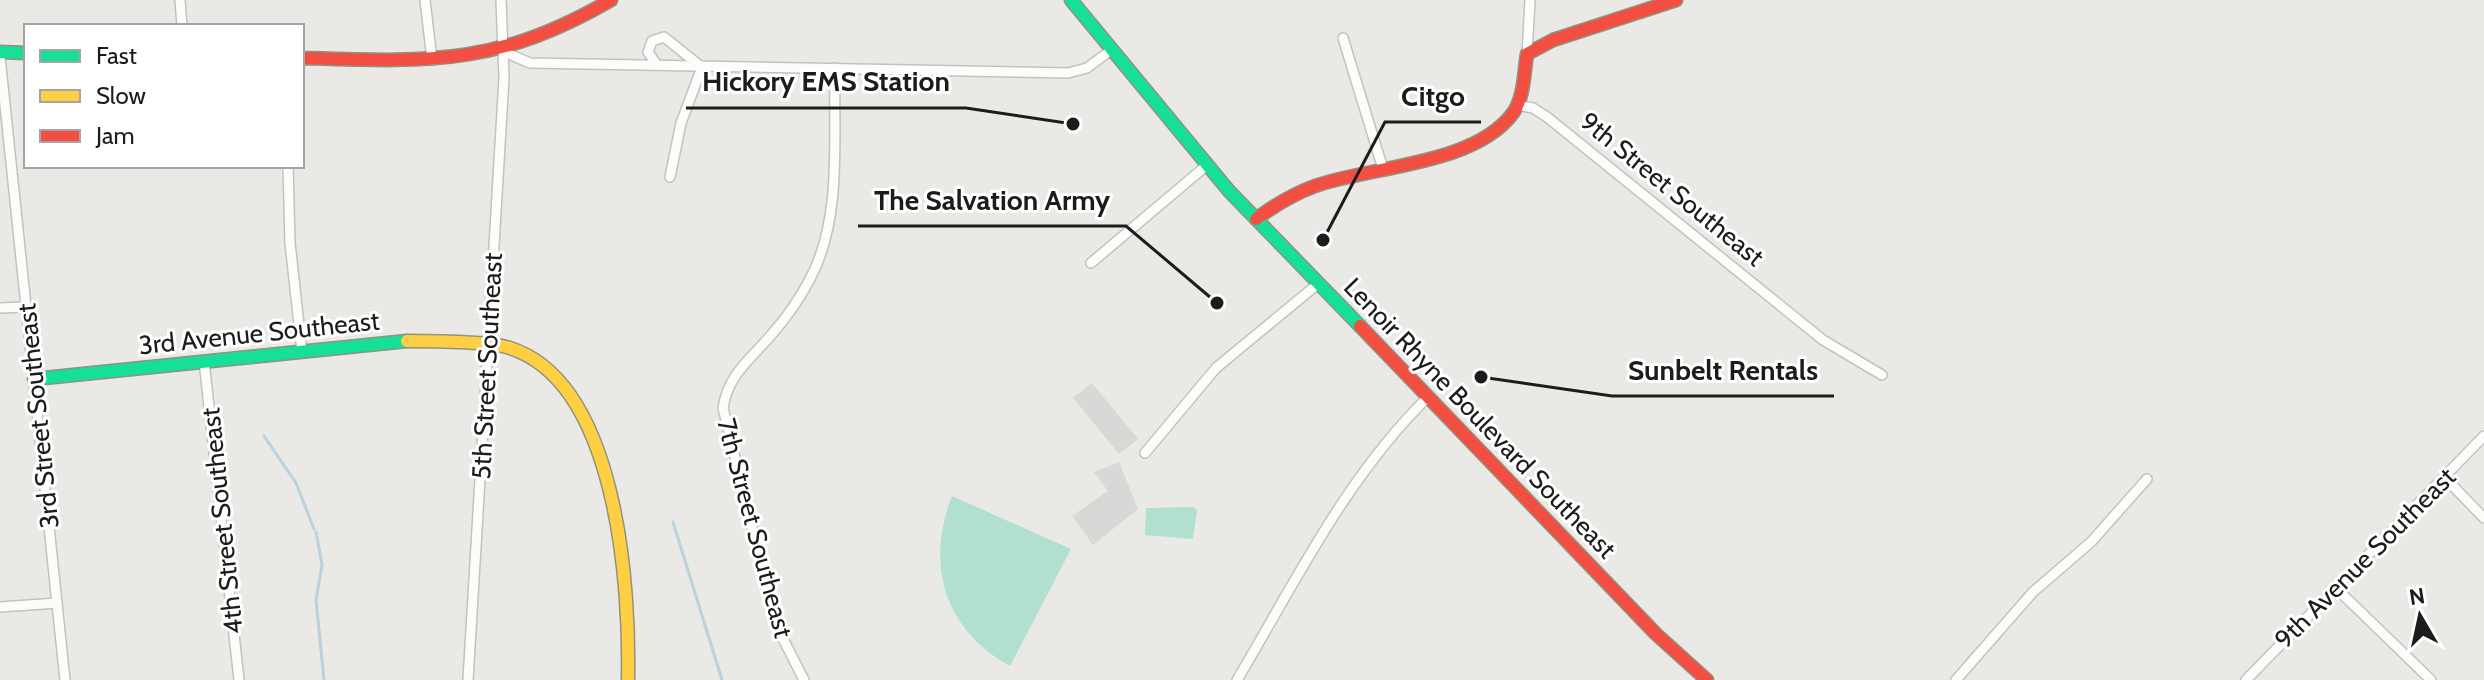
<svg xmlns="http://www.w3.org/2000/svg" width="2484" height="680" viewBox="0 0 2484 680" font-family="Cabin,sans-serif">
  <rect width="100%" height="100%" fill="#eae9e5"/>
  <g fill="#d8d8d6">
    <path d="M 1092,383 L 1138,439 L 1119,454 L 1073,398 Z"/>
    <path d="M 1119,462 L 1138,509 L 1093,545 L 1072,516 L 1108,491 L 1094,472 Z"/>
  </g>
  <g fill="#b1e0d1">
    <path d="M 952,496 L 1071,549 L 1010,666 C 944,630 925,564 952,496 Z"/>
    <path d="M 1193,507 L 1197,510 L 1193,539 L 1145,535 L 1146,508 Z"/>
  </g>
  <g fill="none" stroke-linecap="round" stroke-linejoin="round">
    <g stroke="#b9d2dd" stroke-width="3">
      <path d="M 264,436 L 296,483 L 314,529"/>
      <path d="M 673,522 L 722,680"/>
      <path d="M 316,532 L 322,565 L 316,600 L 324,680"/>
    </g>
    <g stroke="#c3c2c1" stroke-width="12">
      <g id="street">
        <path d="M 180,0 L 182,26"/>
        <path d="M 425,0 L 432,60"/>
        <path d="M 1343,38 L 1383,169"/>
        <path d="M 504,52 L 530,63 L 1068,73 L 1087,68 L 1111,50"/>
        <path d="M 1527,54 L 1530,0"/>
        <path d="M 0,57 L 65,680"/>
        <path d="M 657,65 L 648,52 L 652,41 L 664,37 L 699,65"/>
        <path d="M 1517,105 L 1533,108 L 1547,117 L 1823,340 L 1882,375"/>
        <path d="M 288,166 L 290,243 L 302,352"/>
        <path d="M 670,177 L 681,123 L 702,67"/>
        <path d="M 1091,263 L 1207,165"/>
        <path d="M 0,308 L 26,307"/>
        <path d="M 204,361 L 239,680"/>
        <path d="M 1145,453 L 1216,368 L 1319,283"/>
        <path d="M 2445,478 L 2484,518"/>
        <path d="M 2336,588 L 2431,680"/>
        <path d="M 0,607 L 57,603"/>
        <path d="M 468,680 L 504,78 L 501,0"/>
        <path d="M 804,680 L 775,623 L 723,408 C 728,374 751,359 772,334 C 787,317 800,298 810,279 C 843,217 833,136 835,68"/>
        <path d="M 1237,680 C 1296,581 1346,477 1429,396"/>
        <path d="M 1956,680 L 2033,592 L 2091,542 L 2147,479"/>
        <path d="M 2246,680 L 2484,436"/>
      </g>
    </g>
    <g stroke="#90937e" stroke-width="15">
      <g id="fast">
        <path d="M 1071,0 L 1229,191 L 1360,326"/>
        <path d="M 0,52 L 26,53"/>
        <path d="M 34,379 L 407,341"/>
      </g>
    </g>
    <g stroke="#90937e" stroke-width="15">
      <path id="slow" d="M 407,341 C 431,341 489,341 510,348 C 618,383 630,588 628,680"/>
    </g>
    <g stroke="#90937e" stroke-width="15">
      <g id="jam">
        <path d="M 302,58 C 430,62 497,66 611,0"/>
        <path d="M 1256,219 C 1275,205 1293,194 1315,186 C 1372,166 1475,165 1513,113 C 1524,98 1524,73 1527,54 L 1553,40 L 1676,0"/>
        <path d="M 1360,326 L 1656,634 L 1707,680"/>
      </g>
    </g>
    <use href="#street" stroke="#fcfcfb" stroke-width="9"/>
    <use href="#fast" stroke="#16e098" stroke-width="12"/>
    <use href="#slow" stroke="#ffcf43" stroke-width="12"/>
    <use href="#jam" stroke="#f24e42" stroke-width="12"/>
  </g>
  <g text-anchor="middle" dominant-baseline="central" stroke-width="6" stroke-linejoin="round" paint-order="stroke">
    <g font-size="26" fill="#1c1c1c" stroke="#fff">
      <text transform="translate(1672 189) rotate(39)">9th Street Southeast</text>
      <text transform="translate(259 333) rotate(-6)">3rd Avenue Southeast</text>
      <text transform="translate(487 366) rotate(-87)">5th Street Southeast</text>
      <text transform="translate(38 416) rotate(-96)">3rd Street Southeast</text>
      <text transform="translate(1480 418) rotate(46)">Lenoir Rhyne Boulevard Southeast</text>
      <text transform="translate(222 521) rotate(-96)">4th Street Southeast</text>
      <text transform="translate(755 528) rotate(75)">7th Street Southeast</text>
      <text transform="translate(2365 558) rotate(-45)">9th Avenue Southeast</text>
    </g>
  </g>
  <path fill="none" stroke="#1c1c1c" stroke-width="3" d="M1073 124L966 108H686M1323 240L1385 122H1481M1217 303L1126 226H858M1481 377L1612 396H1834"/>
  <g fill="#1c1c1c" stroke="#fff" stroke-width="3">
    <circle cx="1073" cy="124" r="8"/>
    <circle cx="1323" cy="240" r="8"/>
    <circle cx="1217" cy="303" r="8"/>
    <circle cx="1481" cy="377" r="8"/>
  </g>
  <g font-size="28" text-anchor="middle" font-weight="bold" fill="#1c1c1c" stroke="#fff" stroke-width="6" stroke-linejoin="round" paint-order="stroke">
    <text x="826" y="91">Hickory EMS Station</text>
    <text x="1433" y="106">Citgo</text>
    <text x="992" y="210">The Salvation Army</text>
    <text x="1723" y="380">Sunbelt Rentals</text>
  </g>
  <rect x="24" y="24" width="280" height="144" fill="#ffffff" stroke="#a4a4a4" stroke-width="2"/>
  <rect x="40" y="50" width="40" height="12" fill="#16e098" stroke="#a4a4a4" stroke-width="2"/>
  <text x="96" y="64" font-size="24" fill="#1c1c1c">Fast</text>
  <rect x="40" y="90" width="40" height="12" fill="#ffcf43" stroke="#a4a4a4" stroke-width="2"/>
  <text x="96" y="104" font-size="24" fill="#1c1c1c">Slow</text>
  <rect x="40" y="130" width="40" height="12" fill="#f24e42" stroke="#a4a4a4" stroke-width="2"/>
  <text x="96" y="144" font-size="24" fill="#1c1c1c">Jam</text>
  <g transform="translate(2420 616) rotate(351)" stroke="#ffffff" stroke-width="6" paint-order="stroke">
  <path d="M0-6L14 30L0 20L-14 30Z" fill="#1c1c1c"/>
  <text y="-12" font-size="22" font-weight="bold" text-anchor="middle" fill="#1c1c1c">N</text>
  </g>
</svg>
